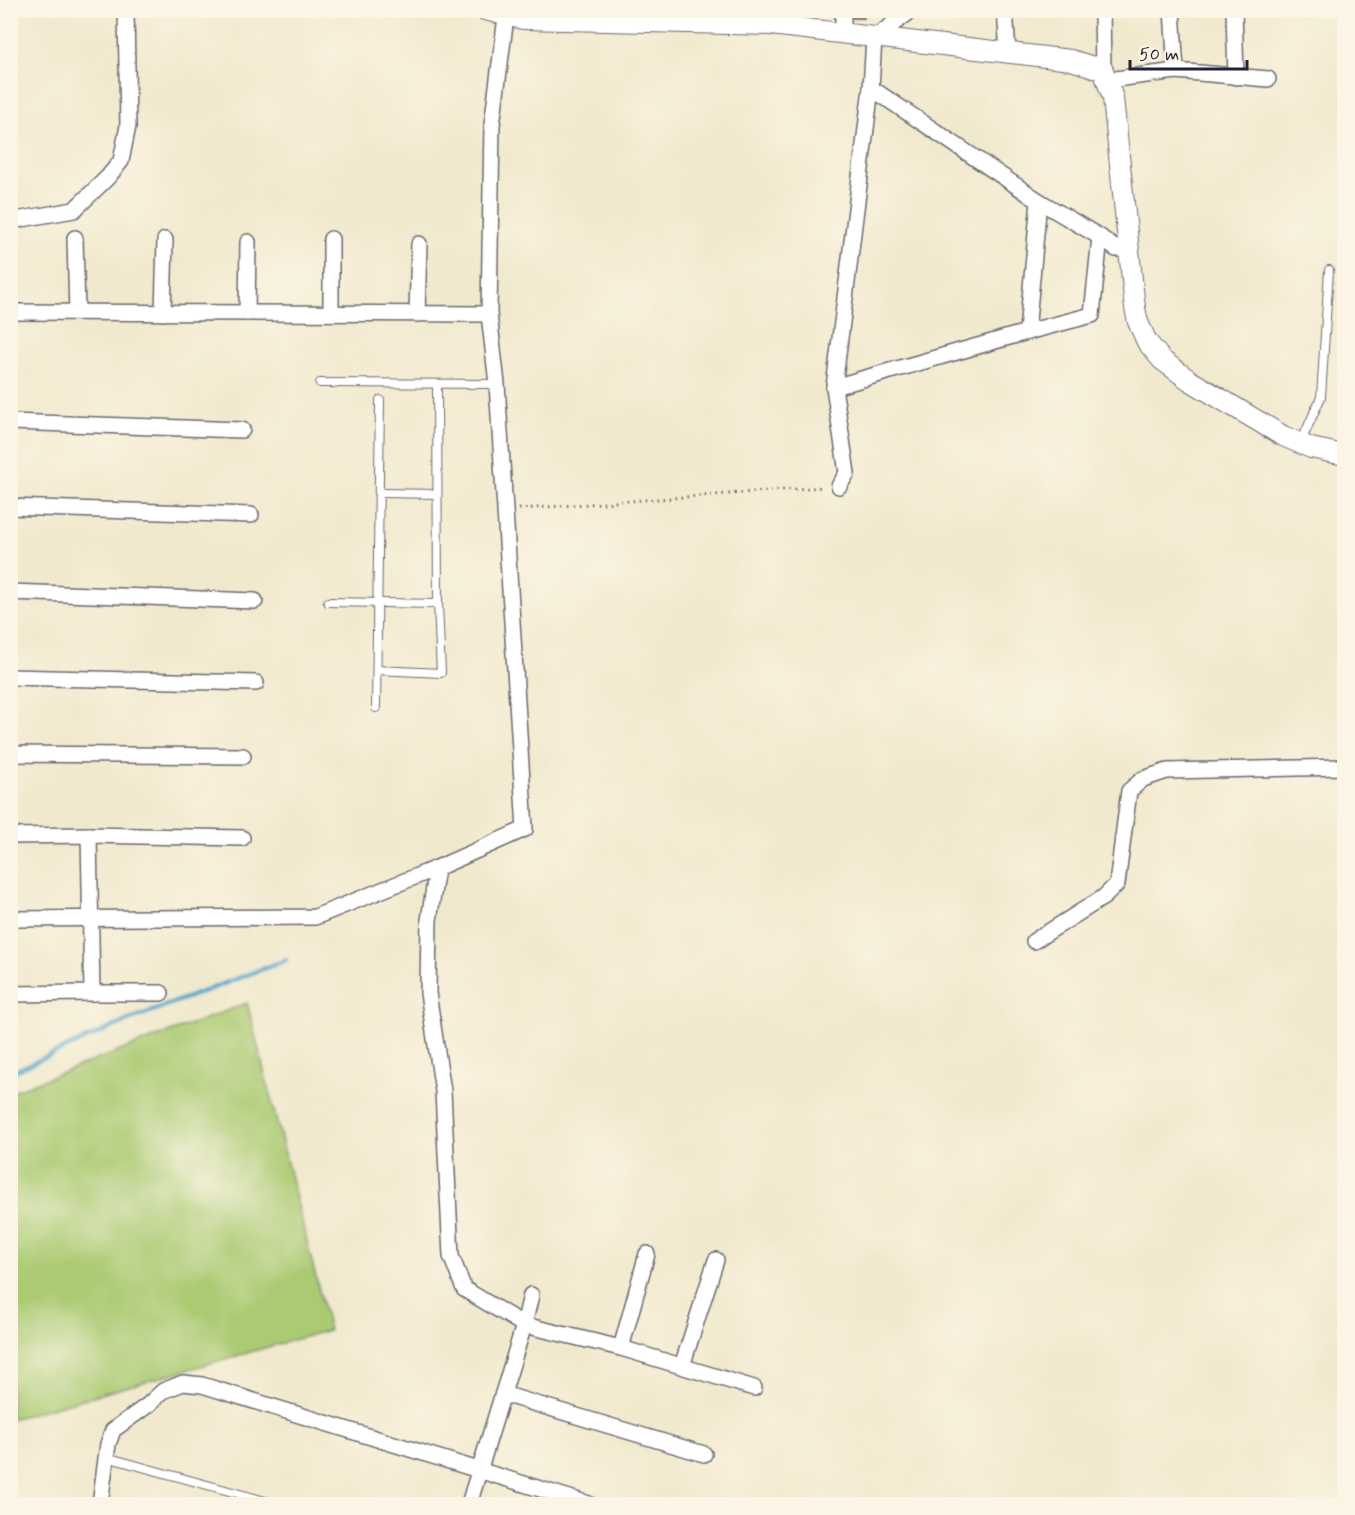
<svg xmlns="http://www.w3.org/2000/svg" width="1355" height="1515" viewBox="0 0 1355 1515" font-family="Mynerve,sans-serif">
  <rect width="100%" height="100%" fill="#fcf5e5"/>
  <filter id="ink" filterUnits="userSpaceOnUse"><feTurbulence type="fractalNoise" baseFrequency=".0167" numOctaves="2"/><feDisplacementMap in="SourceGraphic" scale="12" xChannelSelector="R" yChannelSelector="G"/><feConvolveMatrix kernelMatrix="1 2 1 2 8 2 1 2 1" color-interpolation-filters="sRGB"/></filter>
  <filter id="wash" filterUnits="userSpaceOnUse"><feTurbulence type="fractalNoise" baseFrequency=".008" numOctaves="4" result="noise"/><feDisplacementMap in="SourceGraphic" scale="24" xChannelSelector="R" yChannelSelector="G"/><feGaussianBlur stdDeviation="1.35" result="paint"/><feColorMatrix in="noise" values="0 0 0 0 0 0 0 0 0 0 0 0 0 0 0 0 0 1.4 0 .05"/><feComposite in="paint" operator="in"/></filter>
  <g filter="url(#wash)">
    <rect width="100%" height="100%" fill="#f1e9cd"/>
    <path fill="#abcb73" stroke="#667657" stroke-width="1.5" d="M 247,1003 L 329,1330 L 11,1419 L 11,1092 Z"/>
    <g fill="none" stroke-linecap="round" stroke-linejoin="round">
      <path stroke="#52a4cd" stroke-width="4.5" d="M 10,1073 L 131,1019 L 286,960"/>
    </g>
    <g id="blocks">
      <g fill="#d29b95">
        <path d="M 389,10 L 404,10 L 404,13 L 389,12 Z"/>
        <rect x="853" y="10" width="11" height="8"/>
      </g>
    </g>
  </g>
  <g filter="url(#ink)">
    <use href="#blocks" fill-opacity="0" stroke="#6a686e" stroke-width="1.5"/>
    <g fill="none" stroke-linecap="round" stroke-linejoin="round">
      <g stroke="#6a686e" stroke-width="10">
        <g id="service">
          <path d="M 320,383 L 497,384"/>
          <path d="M 1301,442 L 1321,397 L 1329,270"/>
          <path d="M 381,493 L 437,494"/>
          <path d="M 328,602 L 438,604 L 437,384"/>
          <path d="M 377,670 L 441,673 L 438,604"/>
          <path d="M 376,708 L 380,400"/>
          <path d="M 106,1457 L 276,1504"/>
        </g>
      </g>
      <g stroke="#6a686e" stroke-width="18">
        <g id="minor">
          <path d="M 843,10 L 843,34"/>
          <path d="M 1005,10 L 1008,53"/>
          <path d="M 1102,10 L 1103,70"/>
          <path d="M 1172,10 L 1176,71"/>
          <path d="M 1234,10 L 1236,77"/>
          <path d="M 1108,80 L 1176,71 L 1268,79"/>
          <path d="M 10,221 L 74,210 L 108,177 L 121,161 L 128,126 L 126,10"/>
          <path d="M 1100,237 L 1116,249 L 1129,248"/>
          <path d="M 75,238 L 77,312"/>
          <path d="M 10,312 L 489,314"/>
          <path d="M 163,313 L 165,240"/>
          <path d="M 247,313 L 248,242"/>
          <path d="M 331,313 L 331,239"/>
          <path d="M 417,314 L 419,244"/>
          <path d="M 1027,332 L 1092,315 L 1100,237 L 1039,201"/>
          <path d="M 834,387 L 1027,332 L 1039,201 L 871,88"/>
          <path d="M 10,422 L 242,430"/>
          <path d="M 839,486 L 847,473 L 834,387 L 871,88 L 874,38 L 912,10"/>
          <path d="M 10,507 L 251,515"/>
          <path d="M 10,592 L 255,601"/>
          <path d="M 10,677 L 256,683"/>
          <path d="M 10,754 L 243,756"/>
          <path d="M 10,836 L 89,835 L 242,838"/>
          <path d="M 437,868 L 429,920 L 428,993 L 443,1091 L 451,1256 L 464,1289 L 524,1325 L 469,1504"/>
          <path d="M 10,919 L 315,917 L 437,868 L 525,829 L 505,510 L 497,384 L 489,314 L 492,125 L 506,17"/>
          <path d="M 1034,941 L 1104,897 L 1117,884 L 1129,791 L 1143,779 L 1167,771 L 1344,767"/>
          <path d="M 92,993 L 161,993"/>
          <path d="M 10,994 L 92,993 L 89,835"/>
          <path d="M 531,1295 L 524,1325 L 621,1348 L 754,1388"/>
          <path d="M 621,1348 L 647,1254"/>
          <path d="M 682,1366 L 716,1260"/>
          <path d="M 503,1394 L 704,1454"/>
          <path d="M 100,1504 L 108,1444 L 113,1430 L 148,1405 L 163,1391 L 183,1383 L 202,1385 L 589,1504"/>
        </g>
      </g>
      <g stroke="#6a686e" stroke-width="22">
        <path id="tertiary" d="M 485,10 L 523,19 L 771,25 L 1071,60 L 1103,70 L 1113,98 L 1135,308 L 1138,322 L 1147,342 L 1162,360 L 1189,380 L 1283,436 L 1311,448 L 1344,455"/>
      </g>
      <path stroke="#6a686e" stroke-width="3" stroke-dasharray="1.5 4.5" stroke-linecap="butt" d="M 519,509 L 824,487"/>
      <use href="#service" stroke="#fff" stroke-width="8"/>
      <use href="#minor" stroke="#fff" stroke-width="15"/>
      <use href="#tertiary" stroke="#fff" stroke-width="20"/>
    </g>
  </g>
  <rect width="1355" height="1515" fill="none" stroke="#fcf5e5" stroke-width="36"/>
  <path d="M1130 60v9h117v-9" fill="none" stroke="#22223b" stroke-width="3"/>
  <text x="1139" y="60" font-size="18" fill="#22223b" stroke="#fcf5e5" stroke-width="4.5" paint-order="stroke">50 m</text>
</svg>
